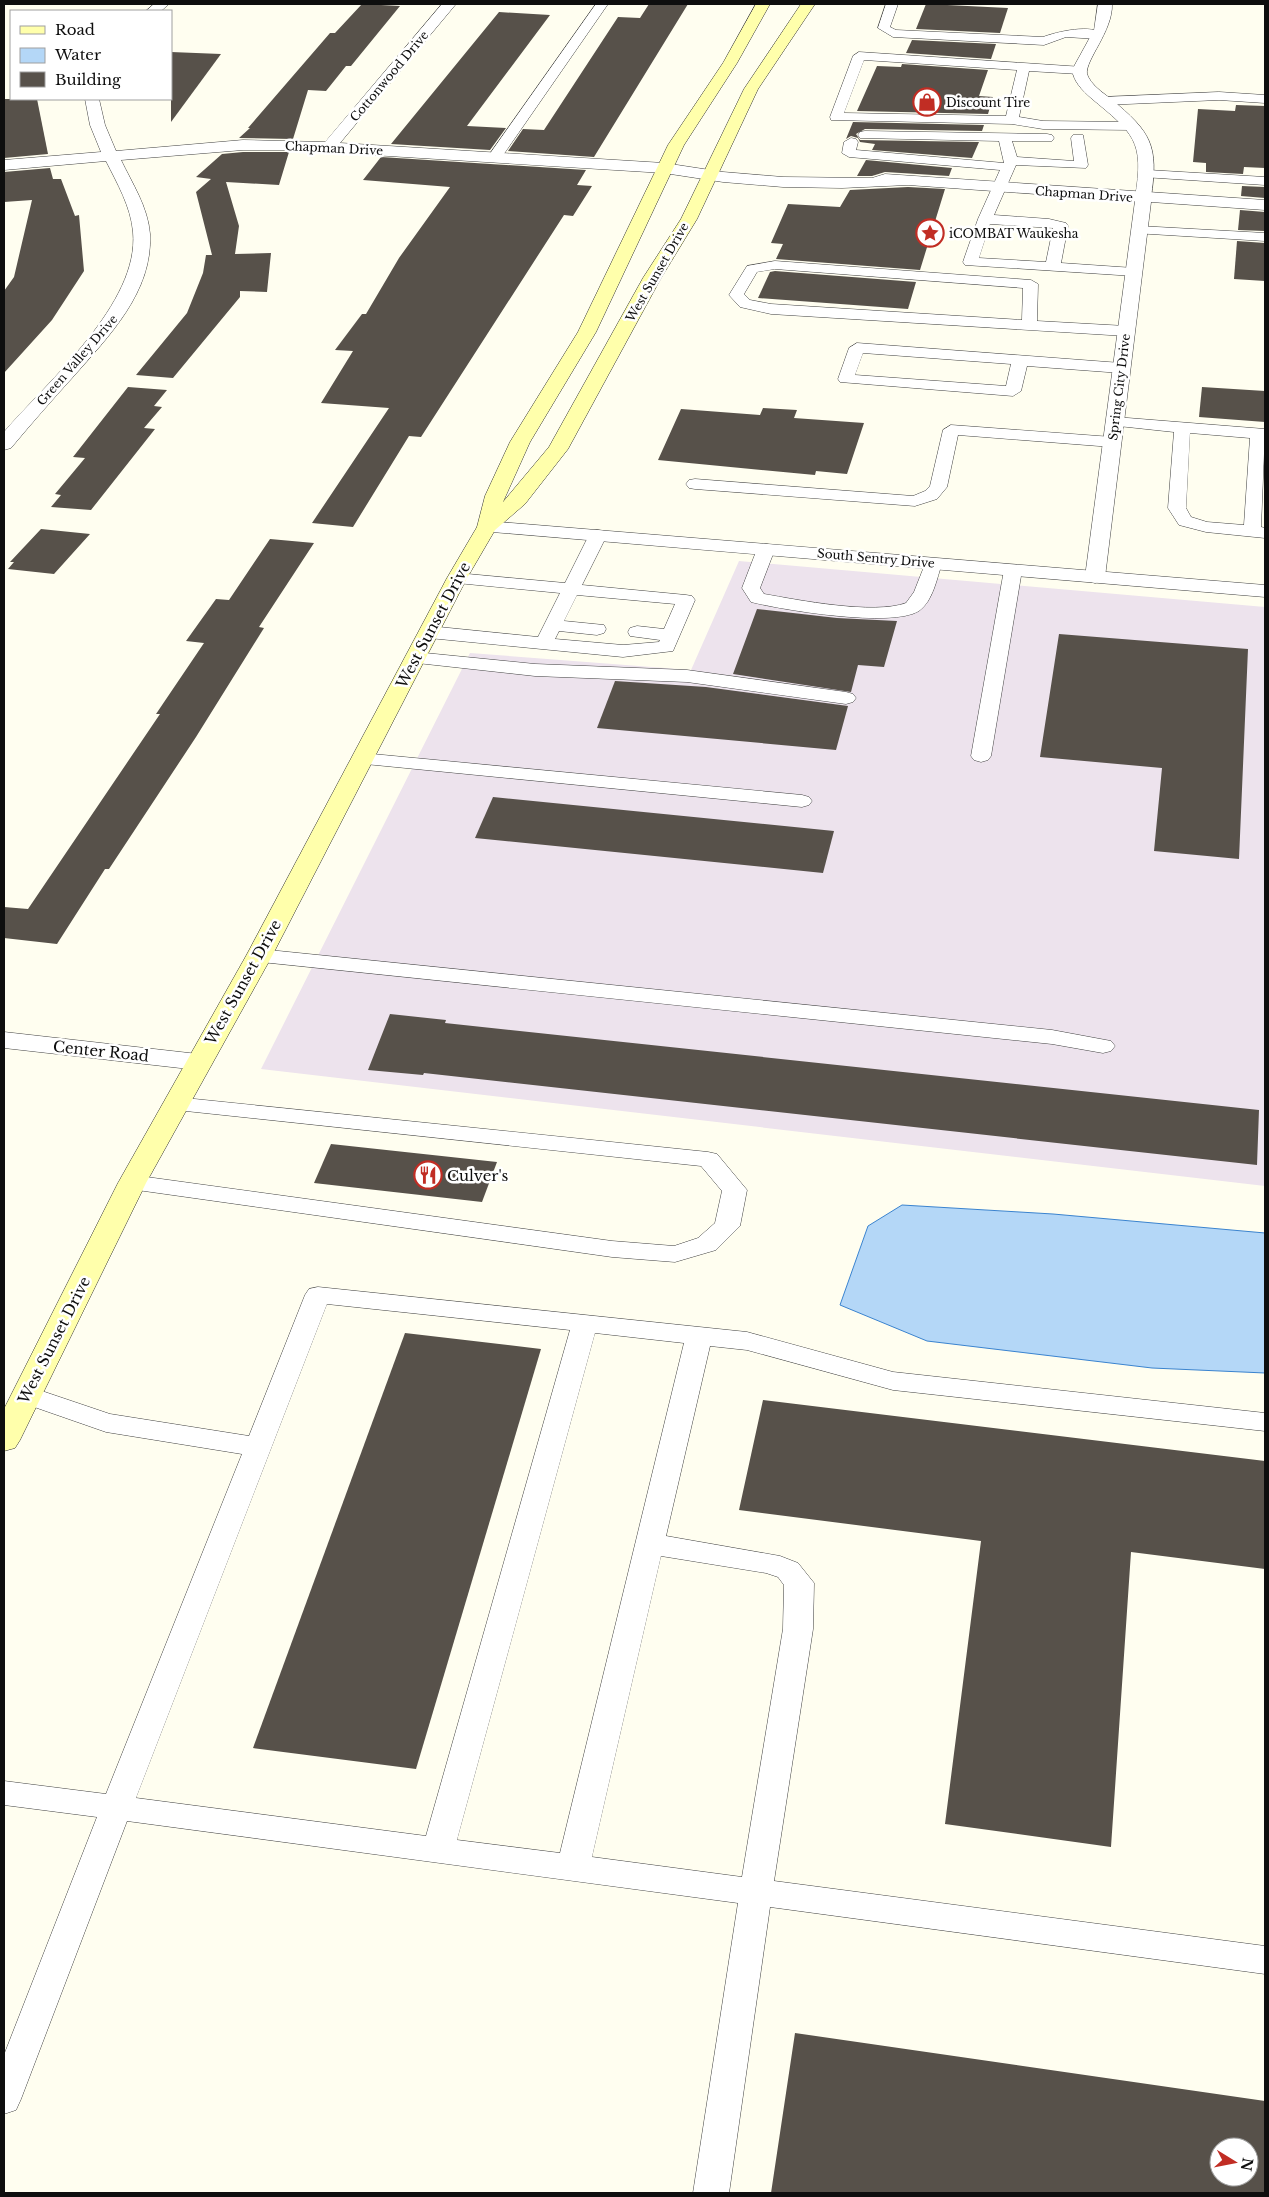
<svg xmlns="http://www.w3.org/2000/svg" width="1269" height="2197" viewBox="0 0 1269 2197" font-family="'Libre Baskerville',serif">
  <rect width="100%" height="100%" fill="#fffef0"/>
  <path fill="#ede3ed" d="M 739,561 L 1265,607 L 1265,1186 L 261,1069 L 470,653 L 691,670 Z"/>
  <path fill="#b4d7f7" stroke="#3a83cf" d="M 902,1205 L 1053,1214 L 1265,1233 L 1265,1373 L 1152,1368 L 927,1341 L 840,1305 L 868,1226 Z"/>
  <g fill="#57514a" fill-rule="evenodd">
    <path d="M 362,4 L 400,6 L 351,66 L 346,66 L 326,91 L 308,90 L 293,139 L 239,138 L 250,128 L 248,128 L 330,33 L 335,33 Z"/>
    <path d="M 649,4 L 688,4 L 594,157 L 508,151 L 523,129 L 544,130 L 618,17 L 640,18 Z"/>
    <path d="M 926,4 L 927,4 L 1008,8 L 1000,33 L 916,29 Z"/>
    <path d="M 499,12 L 550,15 L 467,126 L 506,128 L 490,150 L 391,144 Z"/>
    <path d="M 912,40 L 996,44 L 991,59 L 906,53 Z"/>
    <path d="M 171,52 L 221,54 L 171,122 Z"/>
    <path d="M 902,64 L 988,70 L 979,96 L 993,97 L 988,114 L 857,111 L 877,66 L 901,67 Z"/>
    <path d="M 4,99 L 37,99 L 48,154 L 4,158 Z"/>
    <path d="M 1236,105 L 1265,106 L 1265,168 L 1244,167 L 1243,174 L 1206,172 L 1206,163 L 1193,162 L 1198,109 L 1235,111 Z"/>
    <path d="M 853,122 L 984,125 L 982,131 L 865,129 L 856,134 L 860,140 L 979,142 L 972,158 L 872,150 L 875,144 L 860,142 L 858,138 L 851,136 L 846,139 Z"/>
    <path d="M 243,152 L 289,152 L 279,185 L 226,182 L 239,226 L 235,254 L 271,253 L 267,292 L 240,291 L 240,297 L 173,378 L 136,375 L 187,313 L 203,273 L 206,255 L 212,255 L 196,192 L 211,179 L 196,177 L 222,154 Z"/>
    <path d="M 381,157 L 586,170 L 577,185 L 592,186 L 573,216 L 564,215 L 421,437 L 409,436 L 353,527 L 312,523 L 389,408 L 321,403 L 353,351 L 335,350 L 362,314 L 366,314 L 399,258 L 450,187 L 363,180 Z"/>
    <path d="M 866,160 L 952,168 L 949,176 L 885,172 L 872,176 L 857,176 Z"/>
    <path d="M 50,168 L 53,179 L 61,179 L 75,216 L 79,215 L 84,271 L 52,320 L 4,373 L 4,291 L 14,277 L 32,200 L 4,202 L 4,172 Z"/>
    <path d="M 1242,186 L 1265,187 L 1265,198 L 1241,196 Z"/>
    <path d="M 908,187 L 945,189 L 920,270 L 776,259 L 783,244 L 771,243 L 788,204 L 840,207 L 850,190 Z"/>
    <path d="M 1240,210 L 1265,212 L 1265,231 L 1238,230 Z"/>
    <path d="M 1237,241 L 1265,243 L 1265,281 L 1234,279 Z"/>
    <path d="M 775,271 L 916,282 L 908,309 L 758,298 L 770,272 Z"/>
    <path d="M 128,387 L 167,390 L 154,406 L 162,407 L 144,428 L 155,429 L 91,510 L 51,507 L 61,495 L 55,494 L 85,458 L 73,457 Z"/>
    <path d="M 1202,387 L 1265,391 L 1265,422 L 1199,417 Z"/>
    <path d="M 763,408 L 797,410 L 794,418 L 864,423 L 847,474 L 816,471 L 815,475 L 658,460 L 681,409 L 760,415 Z"/>
    <path d="M 41,529 L 90,534 L 54,574 L 8,569 L 14,562 L 10,562 Z"/>
    <path d="M 270,539 L 314,543 L 259,627 L 264,628 L 196,737 L 109,869 L 105,869 L 57,944 L 4,938 L 4,907 L 28,909 L 160,714 L 156,714 L 204,643 L 186,641 L 216,599 L 229,600 Z"/>
    <path d="M 757,609 L 837,618 L 897,621 L 884,667 L 858,665 L 851,692 L 733,674 Z"/>
    <path d="M 1059,634 L 1248,649 L 1239,859 L 1154,851 L 1162,768 L 1040,757 Z"/>
    <path d="M 615,681 L 706,687 L 848,706 L 836,750 L 597,728 Z"/>
    <path d="M 493,797 L 834,831 L 823,873 L 475,838 Z"/>
    <path d="M 390,1014 L 446,1020 L 445,1023 L 1259,1110 L 1257,1165 L 424,1073 L 423,1075 L 368,1070 Z"/>
    <path d="M 331,1144 L 497,1162 L 482,1202 L 314,1183 Z"/>
    <path d="M 405,1333 L 541,1349 L 416,1769 L 253,1748 Z"/>
    <path d="M 763,1400 L 1265,1461 L 1265,1569 L 1131,1552 L 1111,1847 L 945,1824 L 981,1541 L 739,1510 Z"/>
    <path d="M 795,2033 L 1265,2101 L 1265,2193 L 771,2193 ZM 1219,2147 L 1249,2147 L 1249,2177 L 1219,2177 Z"/>
  </g>
  <g fill="none" stroke-linecap="round" stroke-linejoin="round">
    <g stroke="#414141" stroke-width="1">
      <g id="service">
        <path d="M 596,4 L 608,4 L 499,161 L 489,161 L 487,158 Z"/>
        <path d="M 886,4 L 898,4 L 890,27 L 896,30 L 1043,37 C 1056,32 1093,23 1104,35 L 1098,39 L 1066,37 L 1044,45 L 893,37 L 878,28 Z"/>
        <path d="M 859,52 L 1083,67 L 1085,70 L 1083,73 L 1079,74 L 1029,71 L 1019,117 L 1043,121 L 1132,122 L 1139,126 L 1132,130 L 1043,129 L 1012,124 L 831,120 L 830,117 L 853,56 ZM 864,60 L 1017,70 L 1006,116 L 844,113 Z"/>
        <path d="M 1219,92 L 1265,95 L 1265,103 L 1219,100 L 1104,105 L 1098,101 L 1104,97 Z"/>
        <path d="M 865,131 L 1047,134 L 1052,135 L 1054,138 L 1052,141 L 1012,141 L 1017,157 L 1074,161 L 1071,138 L 1073,135 L 1083,135 L 1088,165 L 1086,168 L 1016,165 L 994,215 L 1049,219 L 1066,223 L 1068,226 L 1061,263 L 1134,268 L 1141,272 L 1134,276 L 965,265 L 963,262 L 978,219 L 1000,170 L 849,157 L 842,153 L 844,142 L 851,138 L 856,139 L 858,142 L 856,150 L 1004,163 L 999,141 L 860,138 L 858,135 L 860,132 ZM 990,224 L 1053,228 L 1046,262 L 979,258 Z"/>
        <path d="M 1148,170 L 1265,177 L 1265,185 L 1143,177 L 1141,174 L 1143,171 Z"/>
        <path d="M 1139,226 L 1265,233 L 1265,241 L 1134,233 L 1132,230 L 1134,227 Z"/>
        <path d="M 775,261 L 1031,280 L 1038,284 L 1037,321 L 1126,326 L 1134,331 L 1126,336 L 771,314 L 740,307 L 729,295 L 747,266 ZM 775,269 L 1023,288 L 1022,320 L 771,304 L 750,300 L 744,294 L 757,272 Z"/>
        <path d="M 857,343 L 1121,363 L 1129,368 L 1121,373 L 1027,366 L 1021,391 L 1013,396 L 840,382 L 838,379 L 849,348 ZM 863,353 L 1011,364 L 1006,386 L 855,375 Z"/>
        <path d="M 1115,417 L 1265,429 L 1261,527 L 1265,528 L 1265,538 L 1206,532 L 1179,525 L 1168,508 L 1174,432 L 1109,425 L 1107,422 L 1109,419 ZM 1190,433 L 1250,438 L 1244,525 L 1207,522 L 1191,517 L 1186,508 Z"/>
        <path d="M 951,425 L 1112,437 L 1118,438 L 1120,442 L 1118,446 L 1112,447 L 958,435 L 947,487 L 937,499 L 915,506 L 695,489 L 689,488 L 686,484 L 689,480 L 695,479 L 913,496 L 925,491 L 930,486 L 943,430 Z"/>
        <path d="M 598,530 L 604,531 L 607,535 L 582,585 L 686,595 L 692,596 L 695,600 L 673,651 L 623,657 L 429,638 L 422,636 L 420,632 L 422,628 L 429,626 L 538,637 L 560,593 L 457,583 L 451,582 L 448,578 L 451,574 L 457,573 L 565,583 L 589,535 L 592,531 ZM 577,595 L 675,604 L 664,629 L 637,626 L 630,628 L 628,632 L 630,636 L 660,640 L 659,642 L 623,645 L 555,639 L 559,631 L 597,635 L 604,633 L 606,629 L 604,625 L 564,621 Z"/>
        <path d="M 766,544 L 772,545 L 775,549 L 760,588 L 764,594 C 798,600 874,615 906,603 L 914,592 L 927,559 L 939,559 L 942,563 C 937,578 933,601 919,611 C 892,628 783,610 751,602 L 742,588 L 757,549 L 760,545 Z"/>
        <path d="M 1013,565 L 1019,566 L 1022,570 L 991,756 L 988,760 L 981,762 L 974,760 L 971,756 L 1004,570 L 1007,566 Z"/>
        <path d="M 415,652 L 535,664 L 687,670 L 846,692 L 853,694 L 856,698 L 853,702 L 846,704 L 687,682 L 535,676 L 408,662 L 406,658 L 408,654 Z"/>
        <path d="M 362,753 L 802,795 L 809,797 L 812,801 L 809,805 L 802,807 L 355,763 L 352,759 L 355,755 Z"/>
        <path d="M 259,949 L 1052,1030 L 1111,1041 L 1115,1046 L 1111,1051 L 1103,1053 L 1052,1044 L 251,961 L 248,956 L 251,951 Z"/>
        <path d="M 175,1097 L 708,1152 L 717,1154 L 747,1190 L 740,1226 L 716,1250 L 675,1262 L 612,1257 L 123,1188 L 120,1183 L 123,1178 L 132,1175 L 612,1241 L 674,1246 L 698,1238 L 715,1223 L 722,1191 L 701,1166 L 167,1109 L 163,1104 L 167,1099 Z"/>
        <path d="M 318,1287 L 747,1332 L 893,1372 L 1265,1413 L 1265,1431 L 893,1390 L 747,1350 L 710,1346 L 666,1536 L 780,1556 L 798,1563 L 814,1583 L 813,1629 L 774,1881 L 1265,1946 L 1265,1974 L 770,1907 L 729,2193 L 693,2193 L 738,1903 L 127,1821 L 21,2099 L 16,2110 L 4,2114 L 4,2055 L 97,1817 L 4,1805 L 4,1781 L 106,1794 L 242,1454 L 106,1432 L 17,1401 L 13,1395 L 17,1389 L 27,1386 L 110,1414 L 249,1436 L 305,1295 L 309,1289 ZM 327,1304 L 570,1330 L 426,1836 L 136,1798 ZM 595,1333 L 684,1343 L 560,1853 L 457,1840 ZM 661,1556 L 766,1573 L 778,1577 L 784,1585 L 783,1629 L 742,1877 L 592,1857 Z"/>
      </g>
    </g>
    <g stroke="#414141" stroke-width="1">
      <g id="minor">
        <path d="M 154,4 L 169,4 L 161,11 L 146,11 Z"/>
        <path d="M 442,4 L 456,4 L 340,143 L 664,163 L 723,172 L 783,177 L 872,178 L 885,174 L 1265,200 L 1265,210 L 1151,202 L 1105,577 L 1102,581 L 1095,583 L 1088,581 L 1085,577 L 1135,201 L 908,185 L 842,188 L 783,187 L 723,182 L 664,173 L 291,150 L 243,150 L 121,160 C 132,183 148,207 150,234 C 153,292 109,336 73,377 C 52,400 31,424 11,448 L 4,450 L 4,432 C 47,382 140,303 133,232 C 131,207 117,183 106,161 L 4,170 L 4,160 L 101,152 L 90,125 L 85,99 L 99,99 L 105,125 L 116,151 L 243,140 L 325,142 Z"/>
        <path d="M 4,1032 L 198,1054 L 208,1056 L 212,1062 L 208,1068 L 198,1070 L 4,1048 Z"/>
      </g>
    </g>
    <g stroke="#414141" stroke-width="1">
      <g id="tertiary">
        <path d="M 1098,4 L 1112,4 C 1113,31 1085,60 1087,74 C 1091,85 1102,92 1111,99 C 1151,132 1159,145 1151,198 L 1143,203 L 1135,198 C 1145,140 1133,133 1091,98 C 1082,90 1074,82 1072,70 L 1094,30 Z"/>
        <path d="M 487,521 L 1265,585 L 1265,597 L 480,531 L 477,527 L 480,523 Z"/>
      </g>
    </g>
    <g stroke="#303030" stroke-width="1">
      <path id="secondary" d="M 756,4 L 770,4 L 737,63 L 684,145 L 596,332 L 530,442 L 503,502 L 549,447 L 643,278 L 681,219 L 744,89 L 801,4 L 815,4 L 758,89 L 697,219 L 661,278 L 568,449 L 525,504 L 495,530 L 467,578 L 272,956 L 146,1183 L 20,1440 L 15,1448 L 4,1451 L 4,1409 L 118,1183 L 246,956 L 447,578 L 477,527 L 485,496 L 510,442 L 578,332 L 668,145 L 723,63 Z"/>
    </g>
    <use href="#service" fill="#fff" fill-rule="evenodd"/>
    <use href="#minor" fill="#fff" fill-rule="evenodd"/>
    <use href="#tertiary" fill="#fff" fill-rule="evenodd"/>
    <use href="#secondary" fill="#ffffab" fill-rule="evenodd"/>
  </g>
  <defs>
    <g id="shop-ring" transform="scale(1.4375)"><circle r="9.5" fill="#fff" stroke="#c12d24" stroke-width="1.5"/><path d="M-5-2.5h2.3a2.7 3.5 0 0 1 5.4 0H5L5.5 6h-11ZM-1.5-2.5h3a1.5 2.3 0 0 0-3 0Z" fill="#c12d24"/></g>
    <g id="sight-ring" transform="scale(1.4375)"><circle r="9.5" fill="#fff" stroke="#c12d24" stroke-width="1.5"/><path d="M0-6L1.8-2.2L6-1.7L2.9 1.2L3.7 5.4L0 3.3L-3.7 5.4L-2.9 1.2L-6-1.7L-1.8-2.2Z" fill="#c12d24"/></g>
    <g id="restaurant-ring" transform="scale(1.4375)"><circle r="9.5" fill="#fff" stroke="#c12d24" stroke-width="1.5"/><path d="M-5-6h1v4h1v-4h1v4h1v-4h1v5L-1.5 .5V6h-2V.5L-5-1ZM5-6V6H3V1.5H1.5Q1.5-4 5-6Z" fill="#c12d24"/></g>
  </defs>
  <g fill-rule="evenodd">
    <use href="#shop-ring" x="927" y="102"/>
    <use href="#sight-ring" x="930" y="233"/>
    <use href="#restaurant-ring" x="428" y="1175"/>
  </g>
  <g text-anchor="middle" dominant-baseline="central" stroke-width="5" stroke-linejoin="round" paint-order="stroke">
    <g font-size="12" fill="#0e0e0e" stroke="#fff">
      <text transform="translate(389 76) rotate(-50)">Cottonwood Drive</text>
      <text transform="translate(334 148) rotate(3)">Chapman Drive</text>
      <text transform="translate(1084 194) rotate(4)">Chapman Drive</text>
      <text transform="translate(657 272) rotate(-60)">West Sunset Drive</text>
      <text transform="translate(77 360) rotate(-49)">Green Valley Drive</text>
      <text transform="translate(1119 387) rotate(-83)">Spring City Drive</text>
      <text transform="translate(876 558) rotate(5)">South Sentry Drive</text>
    </g>
    <g font-size="12" fill="#0e0e0e" stroke="#fff" text-anchor="start">
      <text x="946" y="102">Discount Tire</text>
      <text x="949" y="233">iCOMBAT Waukesha</text>
    </g>
    <g font-size="15" fill="#0e0e0e" stroke="#fff">
      <text transform="translate(433 625) rotate(-62)">West Sunset Drive</text>
      <text transform="translate(243 982) rotate(-61)">West Sunset Drive</text>
      <text transform="translate(101 1051) rotate(6)">Center Road</text>
      <text transform="translate(54 1340) rotate(-63)">West Sunset Drive</text>
    </g>
    <g font-size="15" fill="#0e0e0e" stroke="#fff" text-anchor="start">
      <text x="447" y="1175">Culver's</text>
    </g>
  </g>
  <rect width="1269" height="2197" fill="none" stroke="#0e0e0e" stroke-width="10"/>
  <rect x="10" y="10" width="162" height="90" fill="#ffffff" stroke="#9f9f9f"/>
  <rect x="20" y="26" width="25" height="8" fill="#ffffab" stroke="#9f9f9f"/>
  <text x="55" y="35" font-size="15" fill="#0e0e0e">Road</text>
  <rect x="20" y="48" width="25" height="15" fill="#b4d7f7" stroke="#9f9f9f"/>
  <text x="55" y="60" font-size="15" fill="#0e0e0e">Water</text>
  <rect x="20" y="72" width="25" height="15" fill="#57514a" stroke="#9f9f9f"/>
  <text x="55" y="85" font-size="15" fill="#0e0e0e">Building</text>
  <g transform="translate(1234 2162) rotate(100)"><circle r="24" fill="#ffffff" stroke="#9f9f9f"/>
  <path d="M0-4L9 19L0 12L-9 19Z" fill="#c12d24"/>
  <text y="-8" font-size="14" font-weight="bold" text-anchor="middle" fill="#0e0e0e">N</text>
  </g>
</svg>
